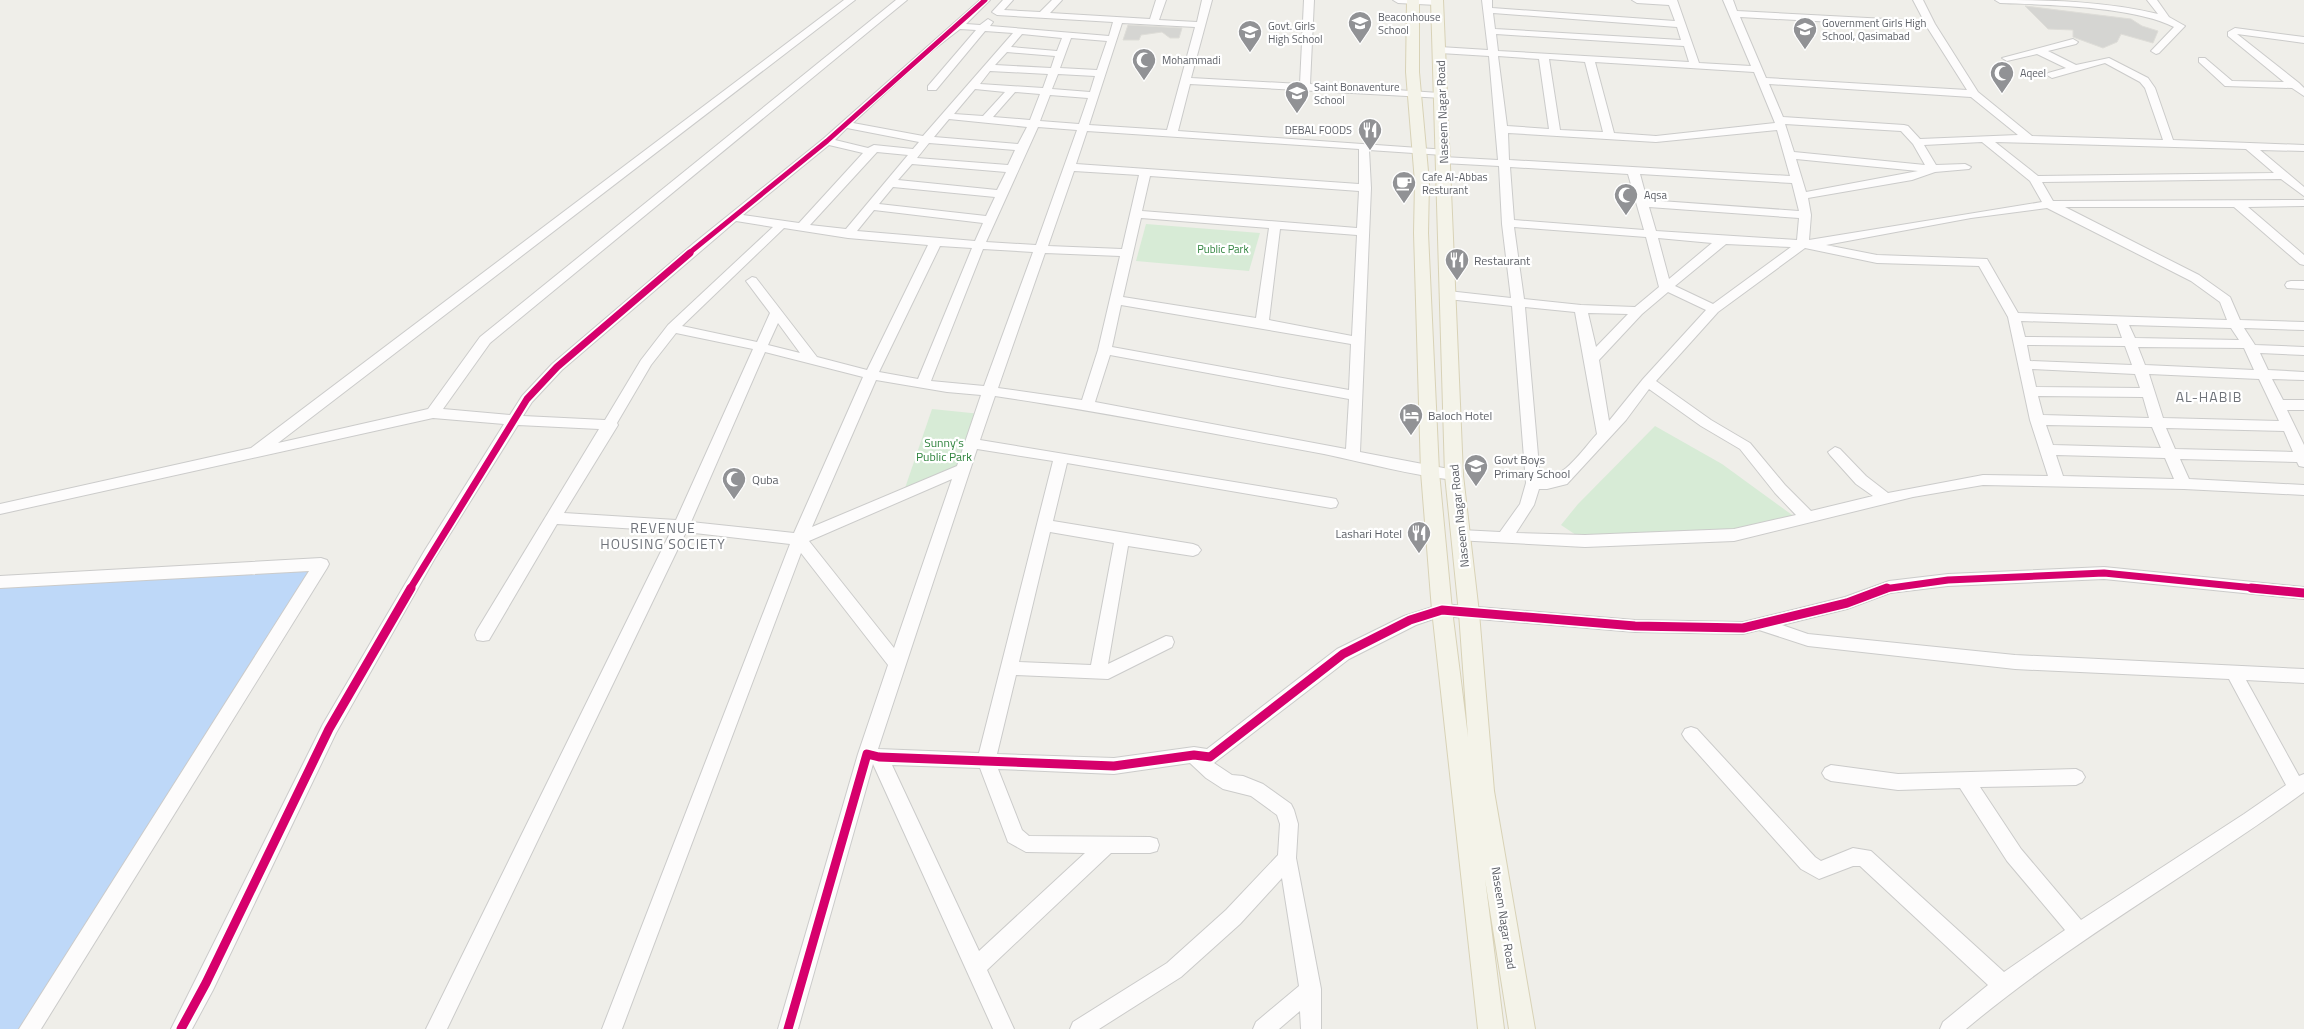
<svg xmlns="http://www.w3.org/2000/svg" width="2304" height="1029" viewBox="0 0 2304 1029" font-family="'Titillium Web',sans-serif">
  <rect width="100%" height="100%" fill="#efeee9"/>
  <g fill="#d7ebd6">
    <path d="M 1146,224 L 1260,233 L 1249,271 L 1136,261 Z"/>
    <path d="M 932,409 L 981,414 L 965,468 L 903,494 Z"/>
    <path d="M 1655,426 L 1722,464 L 1799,520 L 1734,535 L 1585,541 L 1561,525 L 1578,504 Z"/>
  </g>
  <path fill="#bed8f8" d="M 321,564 L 29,1029 L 0,1029 L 0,582 Z"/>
  <g fill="#d5d5d2" stroke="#deddd8">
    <path d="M 2025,6 L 2131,19 L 2142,26 L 2158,31 L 2153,43 L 2121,34 L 2117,42 L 2103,48 L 2073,37 L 2073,30 L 2048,29 Z"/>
    <path d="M 1128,25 L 1182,28 L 1179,38 L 1170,38 L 1162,32 L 1141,35 L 1139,40 L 1123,40 Z"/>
  </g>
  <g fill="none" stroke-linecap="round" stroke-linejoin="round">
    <g stroke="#cbcbca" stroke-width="2">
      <g id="minor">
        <path d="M 844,0 L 855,0 L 278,443 L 428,409 L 480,337 L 896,0 L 907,0 L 490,343 L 443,409 L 510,415 L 522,396 L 552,364 L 694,243 L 823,139 L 980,0 L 990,0 L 966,24 L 980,25 L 988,19 L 993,22 L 990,26 L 1109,36 L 1113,22 L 997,15 L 992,12 L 1003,0 L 1013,0 L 1004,10 L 1040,12 L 1052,0 L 1062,0 L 1050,13 L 1150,19 L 1156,0 L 1166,0 L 1159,20 L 1197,22 L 1202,0 L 1212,0 L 1191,78 L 1300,84 L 1304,0 L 1314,0 L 1310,84 L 1439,93 L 1444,96 L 1443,98 L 1190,84 L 1178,131 L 1447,150 L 1448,152 L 1443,155 L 1369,150 L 1371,188 L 1360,452 L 1454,470 L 1461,475 L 1454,480 C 1410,475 1367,463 1324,454 C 1214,434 1105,412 995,396 L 980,440 L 1331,498 L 1336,499 L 1338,503 L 1336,507 L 1331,508 L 1067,463 L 1053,521 L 1193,544 L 1198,546 L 1201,550 L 1198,554 L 1193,556 L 1128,546 L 1108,664 L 1166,636 L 1172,637 L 1174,642 L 1172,647 L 1108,679 L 1016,675 L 997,754 L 1114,758 L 1194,747 L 1207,749 L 1337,649 L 1404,616 L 1442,604 L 1635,620 L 1743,622 L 1845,597 L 1889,581 L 1948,574 L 2104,567 L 2304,587 L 2304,599 L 2104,579 L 1948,586 L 1890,593 L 1847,609 L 1782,625 L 1808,634 L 2015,655 L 2304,669 L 2304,683 L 2246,680 L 2299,776 L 2304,774 L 2304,792 C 2193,873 2072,940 1966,1029 L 1940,1029 L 1943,1022 L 1988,985 L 1860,866 L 1853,866 L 1819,879 L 1801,869 L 1685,739 L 1682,734 L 1685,729 L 1691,727 L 1697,729 L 1815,857 L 1821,861 L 1853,848 L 1871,851 L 2004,972 L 2065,930 L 2007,861 L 1960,788 L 1898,790 L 1831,781 L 1825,778 L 1822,773 L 1825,768 L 1831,765 L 1898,774 L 2076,769 L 2082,772 L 2085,777 L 2082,782 L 2076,785 L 1980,787 L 2021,849 L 2081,920 L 2244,814 L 2286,785 L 2229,679 L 2015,669 L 1808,646 L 1759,630 L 1743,634 L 1635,632 L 1442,616 L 1416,625 L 1349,659 L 1214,763 L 1232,775 L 1243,776 L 1263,784 L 1291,804 L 1294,810 L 1298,824 L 1296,858 L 1321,989 L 1321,1029 L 1301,1029 L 1300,1011 L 1279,1029 L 1253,1029 L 1256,1022 L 1299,986 L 1282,878 L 1240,924 L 1181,977 L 1099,1029 L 1070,1029 L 1073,1022 L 1167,963 L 1226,910 L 1278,855 L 1280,824 L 1277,815 L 1251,796 L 1223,789 L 1206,778 L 1190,763 L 1114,774 L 998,769 L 1022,830 L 1029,836 L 1150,837 L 1157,839 L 1159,845 L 1157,851 L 1150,853 L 1111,853 L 987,970 L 1014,1029 L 993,1029 L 873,764 L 798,1029 L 778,1029 L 858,754 L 888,665 L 801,553 L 622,1029 L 602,1029 L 790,544 L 686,532 L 447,1029 L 426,1029 L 671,531 L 557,524 L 489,640 L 483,641 L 477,640 L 475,635 L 477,630 L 599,429 L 518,425 L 435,558 L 336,733 L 213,990 L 192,1029 L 171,1029 L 323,724 L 425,550 L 504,424 L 433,418 L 0,514 L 0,504 L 251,448 ZM 1122,23 L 1195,27 L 1167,130 L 1089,125 ZM 960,29 L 976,30 L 928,86 L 928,90 L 936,90 L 985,31 L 1013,33 L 923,136 L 853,123 L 924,57 ZM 1022,34 L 1062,38 L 1057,51 L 1011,47 ZM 1071,38 L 1107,41 L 1097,70 L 1060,68 ZM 1007,52 L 1055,56 L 1051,68 L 995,65 ZM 990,71 L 1048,74 L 1043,88 L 980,84 ZM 1058,74 L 1095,76 L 1090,92 L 1052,89 ZM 975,89 L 1005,92 L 983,116 L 954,114 ZM 1015,92 L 1040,94 L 1030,120 L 993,117 ZM 1050,95 L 1088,98 L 1079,124 L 1040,121 ZM 949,119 L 1027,127 L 1018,144 L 934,137 ZM 1038,127 L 1077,130 L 1036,245 L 986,242 ZM 847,128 L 919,142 L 913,149 L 874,145 L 868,148 L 835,140 ZM 1087,131 L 1359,149 L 1359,184 L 1076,164 ZM 929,143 L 1015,150 L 1008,165 L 917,158 ZM 829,145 L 863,153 L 799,223 L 743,215 ZM 877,152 L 908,155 L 846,229 L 810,225 ZM 912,164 L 1006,172 L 997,190 L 898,180 ZM 1074,171 L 1139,175 L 1122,249 L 1048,246 ZM 1150,176 L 1359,191 L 1357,228 L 1142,211 ZM 893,187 L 995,197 L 986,216 L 879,204 ZM 874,210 L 983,223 L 975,241 L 857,231 ZM 1141,218 L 1269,228 L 1256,318 L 1123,297 ZM 736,221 L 773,227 L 668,325 L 641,360 L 605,420 L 523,416 L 532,402 L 562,370 ZM 784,228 L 848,238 L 928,245 L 867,370 L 817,357 L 756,278 L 752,277 L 746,281 L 770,313 L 757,342 L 682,326 ZM 1280,229 L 1357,235 L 1352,336 L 1269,320 ZM 940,246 L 972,248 L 918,379 L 879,372 ZM 983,249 L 1033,252 L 984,386 L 931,381 ZM 1045,253 L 1120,256 L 1098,350 L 1082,400 L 998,388 ZM 1121,305 L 1351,344 L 1349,390 L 1112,347 ZM 778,323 L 800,353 L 768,345 ZM 676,333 L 753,349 L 676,520 L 564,513 L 618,425 L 617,423 L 651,365 ZM 765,352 L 863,377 L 794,533 L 691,522 ZM 1110,355 L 1349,399 L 1346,449 L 1095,402 ZM 876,380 L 947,392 L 981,395 L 957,466 L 812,527 ZM 977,449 L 1053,461 L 979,753 L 878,749 ZM 952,479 L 894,648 L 809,541 ZM 1050,532 L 1114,543 L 1091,665 L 1019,662 ZM 892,765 L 980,768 L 1008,842 L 1026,852 L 1085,853 L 979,951 Z"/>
        <path d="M 1393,0 L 1440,0 L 1442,2 L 1437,5 L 1398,3 Z"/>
        <path d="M 1482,0 L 1492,0 L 1492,8 L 1675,21 L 1669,5 L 1637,3 L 1632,0 L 1677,0 L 1699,63 L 1751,66 L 1723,0 L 1733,0 L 1737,11 L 1924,21 L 1913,0 L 1923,0 L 1935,24 L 1978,92 L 2032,136 L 2163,140 L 2145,88 L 2140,82 L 2105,63 L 2052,78 L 2047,75 L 2048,73 L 2066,68 L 2037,54 L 2007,61 L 2002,58 L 2073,39 L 2078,42 L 2076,44 L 2048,51 L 2076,65 L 2109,58 L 2148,78 L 2155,88 L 2173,140 L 2304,145 L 2304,151 L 2260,150 L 2304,187 L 2304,196 L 2281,179 L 2042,182 L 2053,201 L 2304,200 L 2304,206 L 2248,207 L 2304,255 L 2304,265 L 2300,264 L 2234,207 L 2065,207 L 2199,275 L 2230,297 L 2240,320 L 2304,322 L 2304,330 L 2244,328 L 2255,345 L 2304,347 L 2304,355 L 2260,353 L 2268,370 L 2304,372 L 2304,380 L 2272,379 L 2283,400 L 2304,400 L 2304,410 L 2287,410 L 2304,445 L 2304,467 L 2299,466 L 2297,462 L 2180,459 L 2189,479 L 2304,485 L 2304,495 L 2184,489 L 1983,485 L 1913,497 L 1734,541 L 1585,547 L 1456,540 L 1453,536 L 1456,532 L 1461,530 L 1500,532 L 1520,504 L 1526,483 L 1512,306 L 1448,299 L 1442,295 L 1448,291 L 1511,298 L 1502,224 L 1499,166 L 1443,163 L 1438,160 L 1443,157 L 1498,160 L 1489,56 L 1440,53 L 1435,50 L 1440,47 L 1488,50 ZM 1493,13 L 1677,27 L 1681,40 L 1495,29 ZM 1740,17 L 1927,27 L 1967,90 L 1766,78 ZM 1496,34 L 1684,46 L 1689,62 L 1498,51 ZM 1498,56 L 1539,59 L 1549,129 L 1507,126 ZM 1549,59 L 1585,62 L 1603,132 L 1560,130 ZM 1595,62 L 1754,72 L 1775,123 L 1656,136 L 1614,133 ZM 1769,84 L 1971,97 L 2018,135 L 1920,139 L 1908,126 L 1904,125 L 1783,117 ZM 1785,124 L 1901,131 L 1913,144 L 1925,165 L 1794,152 ZM 1777,130 L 1790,176 L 1509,160 L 1508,133 L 1656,142 ZM 1982,142 L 2030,181 L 2042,202 L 1809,240 L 1811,215 L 1808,198 L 1912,180 L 1935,172 L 1969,169 L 1971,167 L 1965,164 L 1936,165 L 1924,145 ZM 1995,142 L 2246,149 L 2274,173 L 2038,176 ZM 1796,159 L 1918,171 L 1806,192 ZM 1510,167 L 1628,174 L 1644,230 L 1514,220 ZM 1640,174 L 1792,183 L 1799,211 L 1647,200 ZM 1649,207 L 1799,218 L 1797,240 L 1656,231 ZM 2047,208 L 2191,281 L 2220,302 L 2227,320 L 2018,313 L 1987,259 L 1877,255 L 1826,245 L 1971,218 ZM 1514,227 L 1646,237 L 1659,287 L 1635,307 L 1581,305 L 1524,299 ZM 1658,238 L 1712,243 L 1669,279 ZM 1726,244 L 1791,247 L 1713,304 L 1675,286 ZM 1805,248 L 1877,263 L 1979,266 L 2008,317 L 2030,420 L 2048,476 L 1983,475 L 1888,493 L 1866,476 L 1840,449 L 1835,447 L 1828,452 L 1830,455 L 1856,484 L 1873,496 L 1811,511 L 1785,485 L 1750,443 L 1711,420 L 1656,381 L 1718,312 ZM 1668,292 L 1706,310 L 1643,379 L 1609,421 L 1599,360 L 1642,314 ZM 1525,307 L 1575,312 L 1597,434 C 1582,450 1564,480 1540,478 ZM 1588,313 L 1628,314 L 1596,347 ZM 2021,321 L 2117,324 L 2122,338 L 2025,337 ZM 2129,325 L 2231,328 L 2239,340 L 2135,338 ZM 2027,345 L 2125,346 L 2132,365 L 2030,361 ZM 2138,347 L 2244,348 L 2254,370 L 2145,365 ZM 2032,369 L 2135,374 L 2140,388 L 2036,387 ZM 2149,374 L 2259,379 L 2279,421 L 2163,418 ZM 1649,389 L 1701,426 L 1740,449 L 1775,493 L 1796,515 L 1734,529 L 1585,535 L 1516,533 L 1534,505 L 1539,489 L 1547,489 L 1567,484 L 1626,420 ZM 2038,396 L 2143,397 L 2149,418 L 2043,415 ZM 2046,425 L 2152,427 L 2161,448 L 2053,445 ZM 2166,428 L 2284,431 L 2293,452 L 2175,449 ZM 2056,455 L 2165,458 L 2174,479 L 2063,476 Z"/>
        <path d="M 1995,0 C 2049,0 2105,1 2158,14 L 2147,0 L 2157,0 L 2169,17 L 2185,26 L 2159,53 L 2156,54 L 2151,51 L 2174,27 C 2133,6 2047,5 2000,3 Z"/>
        <path d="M 2235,28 L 2304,37 L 2304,43 L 2237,34 L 2299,83 L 2304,88 L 2304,96 L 2292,88 L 2225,86 L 2199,62 L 2199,58 L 2205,58 L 2232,81 L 2284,82 L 2228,36 L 2228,32 Z"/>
        <path d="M 2291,281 L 2304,281 L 2304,289 L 2287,288 L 2285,285 L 2287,282 Z"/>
        <path d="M 321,558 L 327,560 L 329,564 L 327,568 L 41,1029 L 19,1029 L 309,571 L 0,588 L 0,576 Z"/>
      </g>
    </g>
    <g stroke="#d8d2b6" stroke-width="2">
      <path id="major" d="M 1407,0 L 1419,0 L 1419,72 L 1429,182 L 1428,233 L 1439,472 L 1452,610 L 1468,737 L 1459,613 L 1445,475 L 1431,0 L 1443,0 L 1463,475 L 1479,613 L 1494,791 L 1535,1029 L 1509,1029 L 1485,879 L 1504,1029 L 1478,1029 L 1432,610 L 1421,472 L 1414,233 L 1415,182 L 1406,72 Z"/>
    </g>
    <use href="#minor" fill="#fdfcfc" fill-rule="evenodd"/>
    <use href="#major" fill="#f4f3e9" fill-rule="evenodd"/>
    <g stroke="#fff" stroke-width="7">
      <path id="cycleway-far2" d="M 688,254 L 827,141 L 985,0"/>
    </g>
    <g stroke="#fff" stroke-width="10">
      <g id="cycleway-far1">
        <path d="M 410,589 L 527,399 L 557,367 L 690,253"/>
        <path d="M 1884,589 L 1948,580 L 2104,573 L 2264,589"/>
      </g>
    </g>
    <g stroke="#fff" stroke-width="12">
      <g id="cycleway">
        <path d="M 2251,588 L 2304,593"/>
        <path d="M 181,1029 L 206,983 L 329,729 L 411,588"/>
        <path d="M 788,1029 L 867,754 L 879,757 L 1114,766 L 1194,755 L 1210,757 L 1343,654 L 1410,620 L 1442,610 L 1635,626 L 1743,628 L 1847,603 L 1887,588"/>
      </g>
    </g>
    <use href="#cycleway-far2" stroke="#d6006c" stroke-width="5"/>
    <use href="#cycleway-far1" stroke="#d6006c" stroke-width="7"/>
    <use href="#cycleway" stroke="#d6006c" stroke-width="9"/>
  </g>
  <defs>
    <g id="school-pin" transform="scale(1.25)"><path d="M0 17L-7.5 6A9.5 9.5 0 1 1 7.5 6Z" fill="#919295" stroke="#fff"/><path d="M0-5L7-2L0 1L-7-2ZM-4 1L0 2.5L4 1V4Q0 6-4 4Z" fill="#fff"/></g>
    <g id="mosque-pin" transform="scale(1.25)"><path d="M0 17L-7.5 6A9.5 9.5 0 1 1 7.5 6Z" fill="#919295" stroke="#fff"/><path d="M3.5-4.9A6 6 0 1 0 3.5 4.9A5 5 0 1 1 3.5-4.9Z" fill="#fff"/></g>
    <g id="restaurant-pin" transform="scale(1.25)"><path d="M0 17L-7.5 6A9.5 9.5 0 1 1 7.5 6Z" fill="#919295" stroke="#fff"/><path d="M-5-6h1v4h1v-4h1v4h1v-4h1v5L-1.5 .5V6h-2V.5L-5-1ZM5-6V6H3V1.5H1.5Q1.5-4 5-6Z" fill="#fff"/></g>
    <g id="cafe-pin" transform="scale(1.25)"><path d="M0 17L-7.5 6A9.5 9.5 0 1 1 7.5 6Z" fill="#919295" stroke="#fff"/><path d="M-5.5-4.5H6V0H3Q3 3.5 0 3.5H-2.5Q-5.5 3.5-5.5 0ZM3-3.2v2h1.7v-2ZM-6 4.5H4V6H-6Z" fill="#fff"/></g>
    <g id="hotel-pin" transform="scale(1.25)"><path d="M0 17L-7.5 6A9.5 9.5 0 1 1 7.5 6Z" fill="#919295" stroke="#fff"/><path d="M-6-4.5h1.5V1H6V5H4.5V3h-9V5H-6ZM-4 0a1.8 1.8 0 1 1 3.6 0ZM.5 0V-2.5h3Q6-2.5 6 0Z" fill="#fff"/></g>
  </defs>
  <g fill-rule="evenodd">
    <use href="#school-pin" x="1360" y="23"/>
    <use href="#school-pin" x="1805" y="29"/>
    <use href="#school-pin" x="1250" y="32"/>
    <use href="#mosque-pin" x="1144" y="60"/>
    <use href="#mosque-pin" x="2002" y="73"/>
    <use href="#school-pin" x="1297" y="93"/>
    <use href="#restaurant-pin" x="1370" y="130"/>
    <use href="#cafe-pin" x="1404" y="183"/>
    <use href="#mosque-pin" x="1626" y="195"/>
    <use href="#restaurant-pin" x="1457" y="260"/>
    <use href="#hotel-pin" x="1411" y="415"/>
    <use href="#school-pin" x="1476" y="466"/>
    <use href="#mosque-pin" x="734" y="479"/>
    <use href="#restaurant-pin" x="1419" y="533"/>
  </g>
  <g text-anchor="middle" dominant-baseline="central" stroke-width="4.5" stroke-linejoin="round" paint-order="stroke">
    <g font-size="11" fill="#5e6168" stroke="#fff" text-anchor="start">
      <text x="1378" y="17">Beaconhouse<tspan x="1378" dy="13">School</tspan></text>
      <text x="1822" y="23">Government Girls High<tspan x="1822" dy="13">School, Qasimabad</tspan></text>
      <text x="1268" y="26">Govt. Girls<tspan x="1268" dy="13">High School</tspan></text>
      <text x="1162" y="60">Mohammadi</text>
      <text x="2020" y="73">Aqeel</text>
      <text x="1314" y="87">Saint Bonaventure<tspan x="1314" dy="13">School</tspan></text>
      <text x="1352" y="130" text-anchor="end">DEBAL FOODS</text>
      <text x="1422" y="177">Cafe Al-Abbas<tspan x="1422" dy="13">Resturant</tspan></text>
      <text x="1644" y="195">Aqsa</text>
    </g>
    <g font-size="11" fill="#30843e" stroke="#fff">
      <text x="1223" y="249">Public Park</text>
    </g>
    <g font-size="12" fill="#5e6168" stroke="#fff">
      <text transform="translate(1442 112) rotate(-92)">Naseem Nagar Road</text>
      <text transform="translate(1459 516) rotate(-96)">Naseem Nagar Road</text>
      <text transform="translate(1504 918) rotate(81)">Naseem Nagar Road</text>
    </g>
    <g font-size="12" fill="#5e6168" stroke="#fff" text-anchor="start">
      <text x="1474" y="260">Restaurant</text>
      <text x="1428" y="415">Baloch Hotel</text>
      <text x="1494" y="459">Govt Boys<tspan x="1494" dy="14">Primary School</tspan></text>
      <text x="752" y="479">Quba</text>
      <text x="1402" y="533" text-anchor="end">Lashari Hotel</text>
    </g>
    <g font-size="12" fill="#30843e" stroke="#fff">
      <text x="944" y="442">Sunny's<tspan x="944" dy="14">Public Park</tspan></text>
    </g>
    <g font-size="14" letter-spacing="1" fill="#6f737a" stroke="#fff">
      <text x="2209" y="396">AL-HABIB</text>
      <text x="663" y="527">REVENUE<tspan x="663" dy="16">HOUSING SOCIETY</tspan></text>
    </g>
  </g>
</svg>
